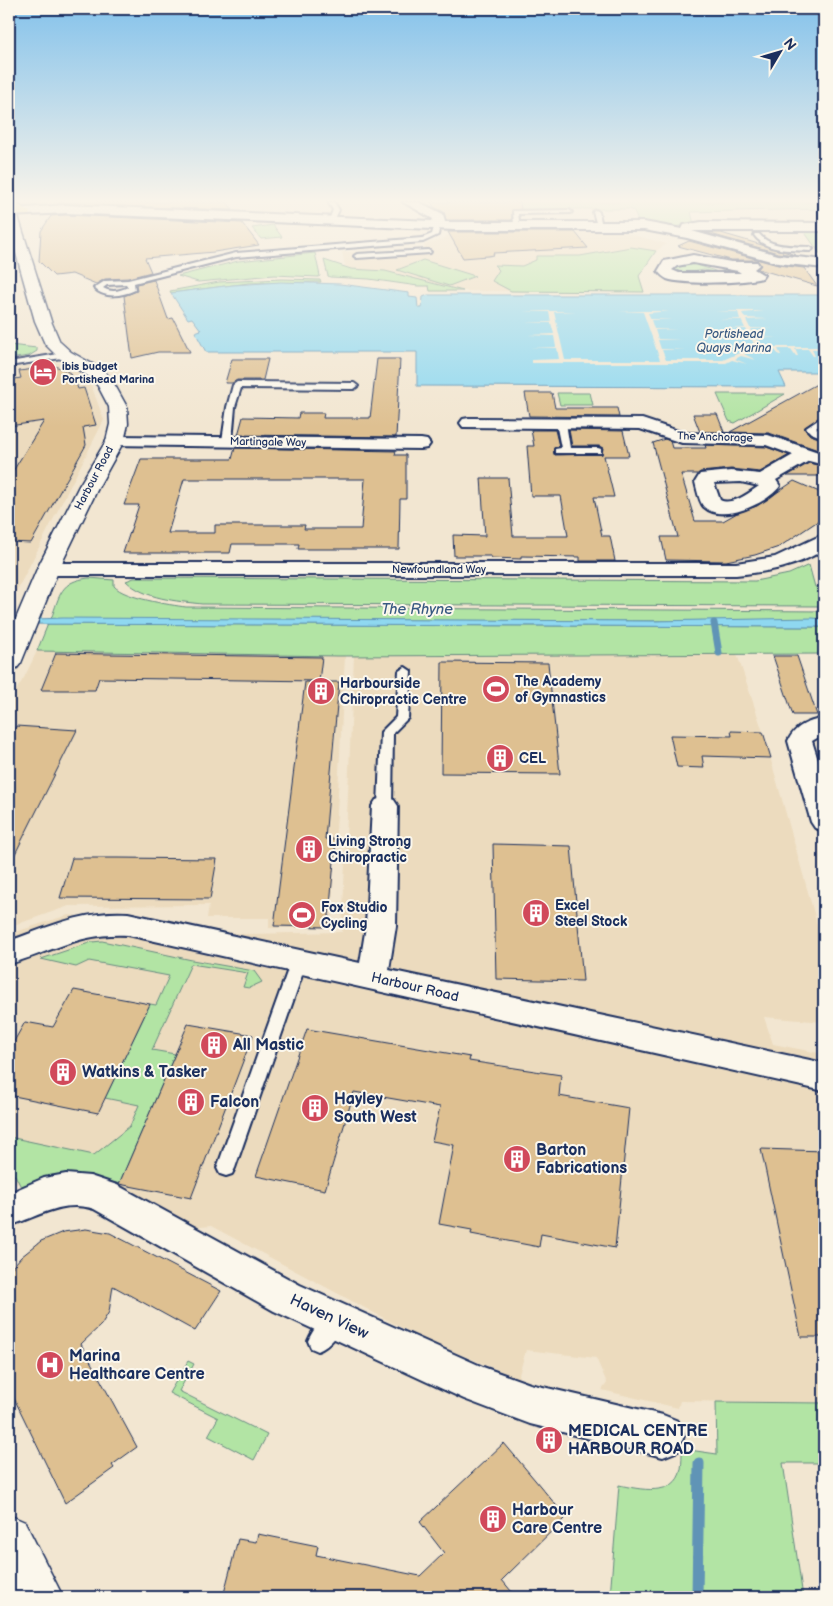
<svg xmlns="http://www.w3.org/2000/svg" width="833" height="1606" viewBox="0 0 833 1606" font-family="'Balsamiq Sans',sans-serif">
  <rect width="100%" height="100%" fill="#f2e6d1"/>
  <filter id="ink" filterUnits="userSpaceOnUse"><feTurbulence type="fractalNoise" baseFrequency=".02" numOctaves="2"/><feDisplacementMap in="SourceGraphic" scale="10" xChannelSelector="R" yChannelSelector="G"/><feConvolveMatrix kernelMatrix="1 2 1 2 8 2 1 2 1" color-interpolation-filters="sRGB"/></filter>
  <g filter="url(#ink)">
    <g fill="#ecdbbe">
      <path d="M 476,230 L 615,230 L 667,244 L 656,251 L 639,276 L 644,292 L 463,291 L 385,271 L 351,269 L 345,266 L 342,252 L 425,249 L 424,245 L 443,239 L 448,235 Z"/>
      <path d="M 54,362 L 62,363 L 75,370 L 90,382 L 104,420 L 9,606 L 9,369 Z"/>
      <path d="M 37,651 L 345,656 L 331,928 L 269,928 L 269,918 L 207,918 L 209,905 L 69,906 L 9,927 L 9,702 L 25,676 Z"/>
      <path d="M 737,654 L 763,732 L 824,949 L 824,1022 L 764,1017 L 773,1044 L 824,1054 L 824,1403 L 680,1401 L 678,1408 L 602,1390 L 607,1383 L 596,1358 L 526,1350 L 518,1378 L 425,1340 L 211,1226 L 191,1228 L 104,1179 L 79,1173 L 55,1174 L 24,1184 L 9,1183 L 9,934 L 68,915 L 244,934 L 342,932 L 354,655 Z"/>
    </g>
    <g fill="#b2e4a4" stroke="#668a81">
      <path d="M 518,202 L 824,202 L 824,209 L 691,212 L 694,224 L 673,227 L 639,224 L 634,211 L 630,209 L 511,209 Z"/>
      <path d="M 273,225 L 282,237 L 261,239 L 252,228 Z"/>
      <path d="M 803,230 L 824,230 L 824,259 Z"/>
      <path d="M 631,247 L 656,251 L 639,276 L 644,292 L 511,291 L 492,281 L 499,270 L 494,265 L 522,266 L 536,260 L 536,256 L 580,256 Z"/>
      <path d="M 315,253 L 320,276 L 318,277 L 274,275 L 198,282 L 178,276 L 238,261 Z"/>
      <path d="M 324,260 L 351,269 L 385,271 L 463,291 L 430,291 L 429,286 L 418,286 L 369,279 L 330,277 L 328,276 Z"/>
      <path d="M 423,260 L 475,276 L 449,286 L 397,270 Z"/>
      <path d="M 694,264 L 718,272 L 728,269 L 741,273 L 718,273 L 704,270 L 684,273 L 671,268 L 674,265 L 684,266 Z"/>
      <path d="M 281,279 L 320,280 L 321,282 L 249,283 L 171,293 L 170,291 L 219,282 Z"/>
      <path d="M 9,345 L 37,348 L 37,351 L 29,356 L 9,359 Z"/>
      <path d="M 557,393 L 590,393 L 593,405 L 560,405 Z"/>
      <path d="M 717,394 L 785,394 L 735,423 L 729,421 Z"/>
      <path d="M 809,565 L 815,587 L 824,587 L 824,606 L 202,604 C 176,601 145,599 126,581 L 134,578 L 755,581 L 789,574 Z"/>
      <path d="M 89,578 L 114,580 L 114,586 C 124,598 170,605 186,607 L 824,611 L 824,619 L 652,621 L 51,619 C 60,595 60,581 89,578 Z"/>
      <path d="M 48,624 L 824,627 L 824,654 L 338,656 L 37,651 Z"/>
      <path d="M 102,941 L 192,960 L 254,971 L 262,982 L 249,988 L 243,987 L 248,973 L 191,964 L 152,1050 L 175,1054 L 119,1184 C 83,1174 56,1171 21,1187 L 15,1175 L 9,1177 L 9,1137 L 94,1155 L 130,1126 L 139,1105 L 105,1098 L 150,1004 L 156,1005 L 169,976 L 89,961 L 76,967 L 41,959 L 92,942 Z"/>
      <path d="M 188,1361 L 194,1364 L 179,1391 L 267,1435 L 254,1460 L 208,1436 L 218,1418 L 169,1393 Z"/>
      <path d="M 716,1402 L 824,1403 L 824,1463 L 783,1463 L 803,1597 L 610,1597 L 619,1485 C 638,1489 676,1498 681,1469 C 682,1462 682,1455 682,1449 L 717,1454 Z"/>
    </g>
    <g fill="#8fd8f0" stroke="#6194b6">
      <path d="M 281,282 L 340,284 L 409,293 L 409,297 L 417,298 L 418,308 L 422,308 L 423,297 L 428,295 L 824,295 L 824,372 L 779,372 L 786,387 L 417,386 L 417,352 L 206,352 L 195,332 L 201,330 L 192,318 L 188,319 L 171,293 L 233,285 Z"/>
      <path d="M 63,618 L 652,621 L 813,618 L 824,619 L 824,627 L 9,624 L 9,620 Z"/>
    </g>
    <path fill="#f2e6d1" d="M 523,311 L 576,311 L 554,312 L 565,360 L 660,360 L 643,312 L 619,311 L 669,311 L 648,313 L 651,319 L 673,320 L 651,320 L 654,329 L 677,330 L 655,330 L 658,339 L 681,339 L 658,340 L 661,349 L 685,349 L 662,350 L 666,360 L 723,360 L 755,346 L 751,338 L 728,338 L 750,337 L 746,329 L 724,328 L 745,328 L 741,320 L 719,319 L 740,319 L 738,312 L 715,311 L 764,311 L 742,313 L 745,318 L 768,319 L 746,320 L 750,328 L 773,329 L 751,329 L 755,337 L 778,338 L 756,338 L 760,347 L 824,347 L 824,349 L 812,349 L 815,356 L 813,356 L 808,349 L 795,349 L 798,356 L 796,356 L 791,349 L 778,349 L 781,355 L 779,355 L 774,349 L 755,349 L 744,354 L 756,360 L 741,356 L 735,359 L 747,364 L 732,360 L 726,363 L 532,363 L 532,360 L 559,359 L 557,348 L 530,347 L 556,347 L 554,336 L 528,335 L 554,334 L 551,323 L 525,322 L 551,322 L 549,312 Z"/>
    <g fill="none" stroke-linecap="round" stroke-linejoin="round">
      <path stroke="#6194b6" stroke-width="7" d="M 714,623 L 719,653"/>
      <path stroke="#6194b6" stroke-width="11" d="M 697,1597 L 699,1463"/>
    </g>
    <g fill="#dec091" stroke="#1b2f5e" fill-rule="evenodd">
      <path d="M 59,202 L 227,202 L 233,210 L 58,204 Z"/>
      <path d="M 431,202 L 520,202 L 521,209 L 512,210 L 512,220 L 446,220 L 444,212 L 434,207 Z"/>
      <path d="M 66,215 L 242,223 L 259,245 L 214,252 L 145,258 L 151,272 L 128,278 L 105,279 L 96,284 L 72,274 L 54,276 L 39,261 L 41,231 L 51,216 Z"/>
      <path d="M 448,232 L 575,232 L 588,248 L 493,253 L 494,255 L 488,256 L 463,258 Z"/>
      <path d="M 707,233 L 721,233 L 796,255 L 778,253 Z"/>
      <path d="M 689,241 L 778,265 L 804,268 L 817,286 L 758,269 L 761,265 L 757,260 L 731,260 L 678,246 Z"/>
      <path d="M 154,280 L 168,319 L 173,318 L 190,352 L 158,352 L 132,358 L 124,296 L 137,291 L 136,284 Z"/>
      <path d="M 232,359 L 268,359 L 263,380 L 237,380 L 232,383 L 225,383 Z"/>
      <path d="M 377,359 L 400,359 L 396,437 L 238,435 L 243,417 L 298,418 L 299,413 L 324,413 L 323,418 L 370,418 Z"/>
      <path d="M 42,363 L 61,368 L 70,373 L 73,384 L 76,383 L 78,389 L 84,388 L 96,425 L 83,427 L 86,445 L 31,543 L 9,542 L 9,471 L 13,471 L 44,421 L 9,426 L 9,380 L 21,378 L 19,371 L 43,368 Z"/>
      <path d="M 824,380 L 824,414 L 804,428 L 810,435 L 824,440 L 824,452 L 769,433 L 730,432 Z"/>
      <path d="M 525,393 L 552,393 L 555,408 L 617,408 L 619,417 L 529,416 Z"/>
      <path d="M 693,414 L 717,414 L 724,432 L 700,432 Z"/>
      <path d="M 531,430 L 555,430 L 559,446 L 554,448 L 555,455 L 602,454 L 603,448 L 599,446 L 572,446 L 569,430 L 623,431 L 629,456 L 604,456 L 614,497 L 594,497 L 602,536 L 610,536 L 615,561 L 580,561 L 580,557 L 521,556 L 521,559 L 491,558 L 491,556 L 454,556 L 453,535 L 485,536 L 481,478 L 508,478 L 513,536 L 568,536 L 561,496 L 531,496 L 527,446 L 534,446 Z"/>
      <path d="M 665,439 L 670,441 L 672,448 L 706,448 L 705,445 L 766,447 L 789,455 L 760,472 L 731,469 L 700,472 L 698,474 L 681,474 L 695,521 L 723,521 L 737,513 L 757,506 L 794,481 L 824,494 L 824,517 L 779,547 L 755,555 L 726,561 L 666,560 L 661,537 L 678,537 L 653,443 Z"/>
      <path d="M 235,448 L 396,451 L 395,455 L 406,455 L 406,499 L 400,499 L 399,549 L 298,549 L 299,544 L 232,544 L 230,553 L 123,553 L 139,505 L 124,505 L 141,459 L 232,459 ZM 184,479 L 365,479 L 361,529 L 304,529 L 305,525 L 215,525 L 215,533 L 168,533 Z"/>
      <path d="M 809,463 L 824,467 L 824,476 L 787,476 Z"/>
      <path d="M 56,653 L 108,654 L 322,657 L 319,681 L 99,678 L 95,690 L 41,690 Z"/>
      <path d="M 773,656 L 797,656 L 817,715 L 793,715 Z"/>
      <path d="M 442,662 L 548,663 L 560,774 L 441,773 Z"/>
      <path d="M 305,682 L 339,682 L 325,839 L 336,839 L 328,927 L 274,926 Z"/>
      <path d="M 16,726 L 77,730 L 9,866 L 9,739 Z"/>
      <path d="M 731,731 L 763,732 L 771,758 L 702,756 L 704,768 L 677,767 L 670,735 L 732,736 Z"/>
      <path d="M 493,844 L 571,846 L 583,981 L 496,979 Z"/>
      <path d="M 72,858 L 118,858 L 217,859 L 210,899 L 60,898 Z"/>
      <path d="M 74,990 L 150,1004 L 98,1113 L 9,1095 L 9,1050 L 25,1022 L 53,1027 Z"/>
      <path d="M 188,1024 L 253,1035 L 191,1198 L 119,1184 Z"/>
      <path d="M 307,1029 L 470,1057 L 469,1061 L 561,1075 L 559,1096 L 629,1108 L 615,1248 L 541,1234 L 539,1247 L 471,1234 L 472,1230 L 439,1224 L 454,1145 L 432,1141 L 440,1107 L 354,1092 L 325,1190 L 256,1176 Z"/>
      <path d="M 761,1149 L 824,1151 L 824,1337 L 801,1337 Z"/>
      <path d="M 86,1229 L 110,1233 L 221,1291 L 195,1331 L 113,1286 L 109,1312 L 101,1325 L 81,1344 L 137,1447 L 112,1465 L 114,1468 L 65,1503 L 9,1388 L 9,1271 L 21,1257 L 41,1241 L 63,1232 Z"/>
      <path d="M 504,1443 L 566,1517 L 502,1580 L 516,1597 L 223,1597 L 238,1539 L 256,1542 L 258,1534 L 318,1546 L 316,1555 L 420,1576 L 444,1553 L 420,1522 Z"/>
    </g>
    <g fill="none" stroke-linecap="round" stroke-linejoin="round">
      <g stroke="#1b2f5e" stroke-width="4">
        <g id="service">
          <path d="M 328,202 L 334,202 L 339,210 L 334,221 L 329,220 L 333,210 Z"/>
          <path d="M 569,210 L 572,212 L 571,213 L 518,214 L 520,226 L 517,228 L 514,226 L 513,211 Z"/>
          <path d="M 596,210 L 599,212 L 602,227 L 597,226 L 593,212 Z"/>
          <path d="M 435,224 L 440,225 L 438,235 L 423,242 L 236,257 L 134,283 L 135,290 C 122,296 105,299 94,288 L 105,281 L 128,280 L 236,253 L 422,238 L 432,234 ZM 126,284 L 128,287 C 120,291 111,293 103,288 L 107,285 Z"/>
          <path d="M 755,234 L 759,234 C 770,248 793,246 810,247 L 813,249 L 810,251 C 791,250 766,252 754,235 Z"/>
          <path d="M 428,250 L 431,252 L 430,253 L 357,258 L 354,256 L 357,254 Z"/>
          <path d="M 65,353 L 68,353 L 68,357 L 9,366 L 9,362 Z"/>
          <path d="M 237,382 L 354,383 L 358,386 L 354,389 L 241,388 L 235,407 L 232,441 L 227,444 L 222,441 L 227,407 L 233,385 Z"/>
          <path d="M 824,416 L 824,423 L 816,428 L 824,432 L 824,438 L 811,433 L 806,428 Z"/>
          <path d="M 561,420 L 566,423 L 570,448 L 598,448 L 601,449 L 601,453 L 555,453 L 555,449 L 561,448 L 556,423 Z"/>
          <path d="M 405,667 L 411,671 L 408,718 L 393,733 L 392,806 L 390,809 L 380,809 L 378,806 L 381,732 L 396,717 L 399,671 Z"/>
          <path d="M 299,955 L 305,957 L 307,961 L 235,1168 L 232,1174 L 226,1176 L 220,1174 L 217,1168 L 291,961 L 293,957 Z"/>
          <path d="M 335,1311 L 342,1314 L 345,1321 C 340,1333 330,1346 318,1351 L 311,1348 L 308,1341 C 313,1329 323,1316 335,1311 Z"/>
        </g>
      </g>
      <g stroke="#1b2f5e" stroke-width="4">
        <g id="minor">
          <path d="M 403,202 L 419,202 L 443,214 L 445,222 L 644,222 L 682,229 L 684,225 L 701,222 L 824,223 L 824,231 L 692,231 L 778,255 L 824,260 L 824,268 L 778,263 L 687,238 L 644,230 L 455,230 L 66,213 L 9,216 L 9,210 L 11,209 L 66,205 L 432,221 L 433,219 Z"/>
          <path d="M 693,255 L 731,262 L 757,262 L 759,265 L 754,269 L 764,275 L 762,278 C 742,283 686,285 667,279 C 663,277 661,275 658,271 L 664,261 ZM 693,263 L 738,271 L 741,273 L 679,273 L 672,270 L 677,266 Z"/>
          <path d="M 469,418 L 642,419 L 684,433 L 768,435 L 824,454 L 824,465 L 809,461 L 776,480 L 780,486 C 768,503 723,524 704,507 C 699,502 697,489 695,482 L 700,474 L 731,471 L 760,474 L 793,455 L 766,445 L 682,443 L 640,429 L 463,427 L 460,423 L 463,419 ZM 714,483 L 741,482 L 759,486 C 749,493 732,506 720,500 Z"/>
          <path d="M 115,436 L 421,439 L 427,440 L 430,444 L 427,448 L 421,449 L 109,445 L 106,441 L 109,437 Z"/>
          <path d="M 824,534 L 824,549 C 798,567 767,572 736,575 L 48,575 L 41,573 L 38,569 L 41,565 L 48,563 L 736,563 L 775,557 Z"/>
          <path d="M 824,718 L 824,734 L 812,741 L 824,779 L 824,831 L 815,828 L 811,822 L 788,741 C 796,725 807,722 824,718 Z"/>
          <path d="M 385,797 L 394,800 L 398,806 L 396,926 L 389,970 L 824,1063 L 824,1091 L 128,935 C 80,932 52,952 9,964 L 9,941 C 48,927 85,910 128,913 L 360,963 L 366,926 L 372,806 L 376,800 Z"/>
          <path d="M 66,1174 L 90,1176 L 117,1185 L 300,1285 L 483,1367 L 530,1384 L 663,1415 L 678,1421 L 684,1436 L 678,1451 L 663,1457 L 530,1424 L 464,1399 L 274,1311 L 94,1209 C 62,1199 38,1217 9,1226 L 9,1193 L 44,1178 Z"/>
        </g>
      </g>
      <g stroke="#1b2f5e" stroke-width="3">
        <g id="tertiary">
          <path d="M 9,210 L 16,210 L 17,213 L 51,321 L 60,342 L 71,352 L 103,370 L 112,380 L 127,407 L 128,424 L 124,441 L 99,486 L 59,569 L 21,663 L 17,668 L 9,670 L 9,635 L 37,569 L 79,486 L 106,441 L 110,424 L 109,407 L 98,386 L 91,378 L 59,358 L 45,344 L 35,321 L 9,228 Z"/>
          <path d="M 9,1515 L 25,1522 L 63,1597 L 14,1597 L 9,1586 Z"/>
        </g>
      </g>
      <g stroke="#1b2f5e" stroke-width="3">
        <path id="primary" d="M 9,202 L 14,202 L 30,212 L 29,215 L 19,215 L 9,210 Z"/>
      </g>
      <use href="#service" fill="#fbf7ec" fill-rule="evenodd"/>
      <use href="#minor" fill="#fbf7ec" fill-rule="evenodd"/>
      <use href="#tertiary" fill="#fbf7ec" fill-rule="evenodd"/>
      <use href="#primary" fill="#f6e281" fill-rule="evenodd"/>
    </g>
  </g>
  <linearGradient id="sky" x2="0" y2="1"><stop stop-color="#84c2eb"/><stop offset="0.47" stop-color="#f9f4ea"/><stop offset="1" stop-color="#f9f4ea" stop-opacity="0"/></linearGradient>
  <rect width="833" height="427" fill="url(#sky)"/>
  <defs>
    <g id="hotel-disc" transform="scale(1.4375)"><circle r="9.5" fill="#d1495b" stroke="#fbf7ec"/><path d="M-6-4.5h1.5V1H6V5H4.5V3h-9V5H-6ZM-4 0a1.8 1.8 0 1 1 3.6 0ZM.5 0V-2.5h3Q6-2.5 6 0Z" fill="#fff"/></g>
    <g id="stadium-disc" transform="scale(1.4375)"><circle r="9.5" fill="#d1495b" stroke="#fbf7ec"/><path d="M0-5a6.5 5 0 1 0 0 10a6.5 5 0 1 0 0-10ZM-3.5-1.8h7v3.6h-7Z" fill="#fff"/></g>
    <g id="building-disc" transform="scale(1.4375)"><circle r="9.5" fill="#d1495b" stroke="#fbf7ec"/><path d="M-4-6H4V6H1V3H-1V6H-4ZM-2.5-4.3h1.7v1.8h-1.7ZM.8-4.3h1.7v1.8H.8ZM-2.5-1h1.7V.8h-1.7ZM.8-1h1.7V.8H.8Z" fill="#fff"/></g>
    <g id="hospital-disc" transform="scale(1.4375)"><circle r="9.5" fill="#d1495b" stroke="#fbf7ec"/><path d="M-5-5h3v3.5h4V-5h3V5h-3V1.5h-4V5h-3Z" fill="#fff"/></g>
  </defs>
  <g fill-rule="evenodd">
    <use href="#hotel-disc" x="43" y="372"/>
    <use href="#stadium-disc" x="496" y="689"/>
    <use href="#building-disc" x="321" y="691"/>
    <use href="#building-disc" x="500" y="758"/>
    <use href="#building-disc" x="309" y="849"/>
    <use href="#building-disc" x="536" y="913"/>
    <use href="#stadium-disc" x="302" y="915"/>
    <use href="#building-disc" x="214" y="1045"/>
    <use href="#building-disc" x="63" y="1072"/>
    <use href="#building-disc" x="191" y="1102"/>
    <use href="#building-disc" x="315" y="1108"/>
    <use href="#building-disc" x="517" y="1159"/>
    <use href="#hospital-disc" x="50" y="1365"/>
    <use href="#building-disc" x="549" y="1440"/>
    <use href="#building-disc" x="493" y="1519"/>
  </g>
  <g text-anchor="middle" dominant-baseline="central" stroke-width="4" stroke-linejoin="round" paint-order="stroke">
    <g font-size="11" font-weight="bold" fill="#1b2f5e" stroke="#fbf7ec" text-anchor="start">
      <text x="62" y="366">ibis budget<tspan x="62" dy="13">Portishead Marina</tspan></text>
    </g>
    <g font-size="11" fill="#1b2f5e" stroke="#fbf7ec">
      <text transform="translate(715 437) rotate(2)">The Anchorage</text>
      <text transform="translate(268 442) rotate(1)">Martingale Way</text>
      <text transform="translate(94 478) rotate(-62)">Harbour Road</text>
      <text x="439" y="569">Newfoundland Way</text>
    </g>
    <g font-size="12" font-style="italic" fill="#385982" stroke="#fbf7ec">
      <text x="734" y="334">Portishead<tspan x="734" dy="14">Quays Marina</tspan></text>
    </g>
    <g font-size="14" font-weight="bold" fill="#1b2f5e" stroke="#fbf7ec" text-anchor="start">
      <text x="515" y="681">The Academy<tspan x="515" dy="16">of Gymnastics</tspan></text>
      <text x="340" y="683">Harbourside<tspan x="340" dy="16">Chiropractic Centre</tspan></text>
      <text x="519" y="758">CEL</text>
      <text x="328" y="841">Living Strong<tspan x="328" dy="16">Chiropractic</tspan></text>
      <text x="555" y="905">Excel<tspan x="555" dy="16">Steel Stock</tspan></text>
      <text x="321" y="907">Fox Studio<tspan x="321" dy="16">Cycling</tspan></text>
    </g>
    <g font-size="14" fill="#1b2f5e" stroke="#fbf7ec">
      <text transform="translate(415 987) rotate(13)">Harbour Road</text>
    </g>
    <g font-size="15" font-style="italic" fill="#385982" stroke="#fbf7ec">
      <text x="417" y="609">The Rhyne</text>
    </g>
    <g font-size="16" font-weight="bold" fill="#1b2f5e" stroke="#fbf7ec" text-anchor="start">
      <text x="233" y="1045">All Mastic</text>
      <text x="82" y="1072">Watkins &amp; Tasker</text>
      <text x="334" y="1099">Hayley<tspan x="334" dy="18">South West</tspan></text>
      <text x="210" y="1102">Falcon</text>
      <text x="536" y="1150">Barton<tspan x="536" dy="18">Fabrications</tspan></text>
      <text x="69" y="1356">Marina<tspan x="69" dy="18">Healthcare Centre</tspan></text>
      <text x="568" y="1431">MEDICAL CENTRE<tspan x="568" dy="18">HARBOUR ROAD</tspan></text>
      <text x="512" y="1510">Harbour<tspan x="512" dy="18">Care Centre</tspan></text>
    </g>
    <g font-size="16" fill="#1b2f5e" stroke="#fbf7ec">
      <text transform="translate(329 1317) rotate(25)">Haven View</text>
    </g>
  </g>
  <rect width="833" height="1606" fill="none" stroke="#fbf7ec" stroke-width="30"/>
  <rect x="15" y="15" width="803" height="1576" fill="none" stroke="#1b2f5e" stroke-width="2" filter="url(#ink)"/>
  <g transform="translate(780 52) rotate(52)" stroke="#fbf7ec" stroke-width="4" paint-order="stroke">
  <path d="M0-4L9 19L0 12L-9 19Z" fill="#1b2f5e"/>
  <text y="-8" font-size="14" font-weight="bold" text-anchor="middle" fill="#1b2f5e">N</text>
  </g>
</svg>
